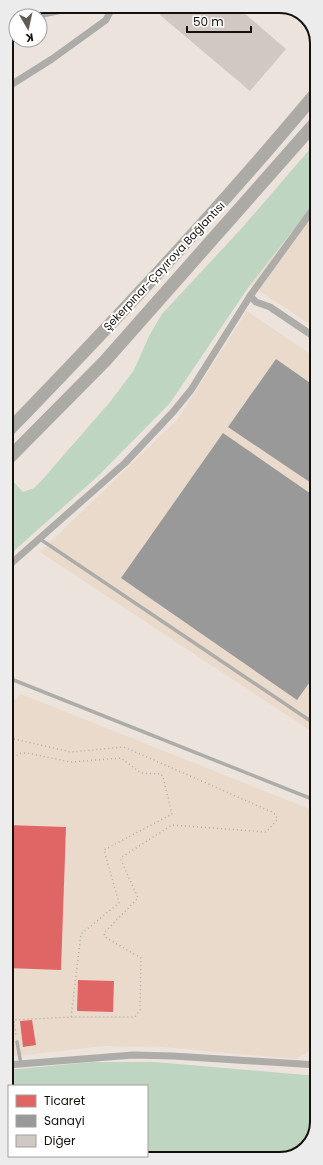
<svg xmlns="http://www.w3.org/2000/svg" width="323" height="1165" viewBox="0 0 323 1165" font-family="Poppins,sans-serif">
  <rect width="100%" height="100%" fill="#ece3dc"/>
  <g fill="#eadacc">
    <path d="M 316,201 L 316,328 L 250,285 Z"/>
    <path d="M 247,311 L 316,358 L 317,735 L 40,552 L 177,420 Z"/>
    <path d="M 21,694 L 317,812 L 317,930 L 310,1051 L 296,1059 L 163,1047 L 104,1046 L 7,1057 L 6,708 Z"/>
  </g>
  <g fill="#bed5c1">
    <path d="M 316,142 L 316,201 L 250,285 L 170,403 L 98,476 L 6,558 L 6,483 L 11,479 L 23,492 L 34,488 L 42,480 L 110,402 L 134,370 L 149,336 L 162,314 L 241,229 Z"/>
    <path d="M 92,1062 L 155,1062 L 317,1076 L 317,1123 L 309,1145 L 288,1158 L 38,1159 L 32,1156 L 147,1156 L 147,1086 L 9,1086 L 9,1134 L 7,1130 L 7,1070 Z"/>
  </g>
  <g fill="#e06666">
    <path d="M 7,825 L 66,827 L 61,970 L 7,968 Z"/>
    <path d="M 78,980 L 114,981 L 113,1012 L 77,1011 Z"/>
    <path d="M 32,1020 L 36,1045 L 23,1047 L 20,1021 Z"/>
  </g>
  <g fill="#999">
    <path d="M 276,359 L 316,387 L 317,487 L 228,427 Z"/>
    <path d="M 223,433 L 317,498 L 317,672 L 297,700 L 121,578 Z"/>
  </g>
  <path fill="#d0c8c3" d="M 167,6 L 236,6 L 286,49 L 250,91 L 160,15 Z"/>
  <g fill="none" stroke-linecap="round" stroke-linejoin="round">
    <g stroke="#b0aca7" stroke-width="1.5" stroke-dasharray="1 3" stroke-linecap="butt">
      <path d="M 6,740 L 14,739 L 71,752 L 124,747 L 272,812 L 276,815 L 277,820 L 266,832 L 172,825 L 122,857 L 121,860 L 138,898 L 104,933 L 105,937 L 141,958 L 140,1010 L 135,1017 L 71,1017 L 14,1020 L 16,1036"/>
      <path d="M 6,761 L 21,753 L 27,753 L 71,762 L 121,758 L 141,773 L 161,774 L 163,777 L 172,814 L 104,850 L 119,903 L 81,934 L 71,1017"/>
    </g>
    <g stroke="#adaca8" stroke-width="3.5">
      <path d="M 40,539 L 315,724"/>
      <path d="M 6,677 L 317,801"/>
      <path d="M 17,1042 L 21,1064"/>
      <path d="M 316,1065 L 317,1045"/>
    </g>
    <g stroke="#adaca8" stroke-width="7">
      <path d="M 34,16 L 62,10 L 98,6"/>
      <path d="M 13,26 L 16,25"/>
      <path d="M 6,88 L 52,59 L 106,20 L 113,6"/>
      <path d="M 250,296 L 256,302 L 270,307 L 316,338"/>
      <path d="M 6,568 L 125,463 L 173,412 L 191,390 L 250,296 L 316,205"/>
      <path d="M 7,1065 L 133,1055 L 173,1056 L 317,1065"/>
    </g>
    <g stroke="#acaaa5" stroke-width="13">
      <path d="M 6,433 C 113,323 218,211 316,93"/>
      <path d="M 6,461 L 105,361 L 316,122"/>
    </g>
  </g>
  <g text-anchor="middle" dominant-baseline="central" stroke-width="4" stroke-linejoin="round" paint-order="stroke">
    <g font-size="11" fill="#16100c" stroke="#fff">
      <text transform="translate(164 266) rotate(-47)">Şekerpınar-Çayırova Bağlantısı</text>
    </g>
  </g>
  <path d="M0 0H323V1165H0ZM43 13H280A30 30 0 0 1 310 43V1122A30 30 0 0 1 280 1152H43A30 30 0 0 1 13 1122V43A30 30 0 0 1 43 13Z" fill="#ececec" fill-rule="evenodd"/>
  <path fill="none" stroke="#16100c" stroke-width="2" d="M43 13H280A30 30 0 0 1 310 43V1122A30 30 0 0 1 280 1152H43A30 30 0 0 1 13 1122V43A30 30 0 0 1 43 13Z"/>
  <rect x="8" y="1085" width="140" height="72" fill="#ffffff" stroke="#a29f9e"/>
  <rect x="16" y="1095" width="20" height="12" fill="#e06666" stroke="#a29f9e"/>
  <text x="44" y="1105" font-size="12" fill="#16100c">Ticaret</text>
  <rect x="16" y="1115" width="20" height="12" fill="#999999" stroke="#a29f9e"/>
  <text x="44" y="1125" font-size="12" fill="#16100c">Sanayi</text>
  <rect x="16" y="1135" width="20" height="12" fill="#d0c8c3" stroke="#a29f9e"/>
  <text x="44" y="1145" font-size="12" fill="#16100c">Diğer</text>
  <g transform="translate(28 28) rotate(171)"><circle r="19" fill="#ffffff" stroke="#a29f9e"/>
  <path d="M0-3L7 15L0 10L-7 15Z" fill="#615a55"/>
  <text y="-6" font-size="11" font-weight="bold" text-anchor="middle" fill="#16100c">K</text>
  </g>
  <path d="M187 26v6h64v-6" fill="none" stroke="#16100c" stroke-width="2"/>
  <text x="193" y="26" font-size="12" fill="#16100c" stroke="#ffffff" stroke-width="3" paint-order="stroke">50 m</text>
</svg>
